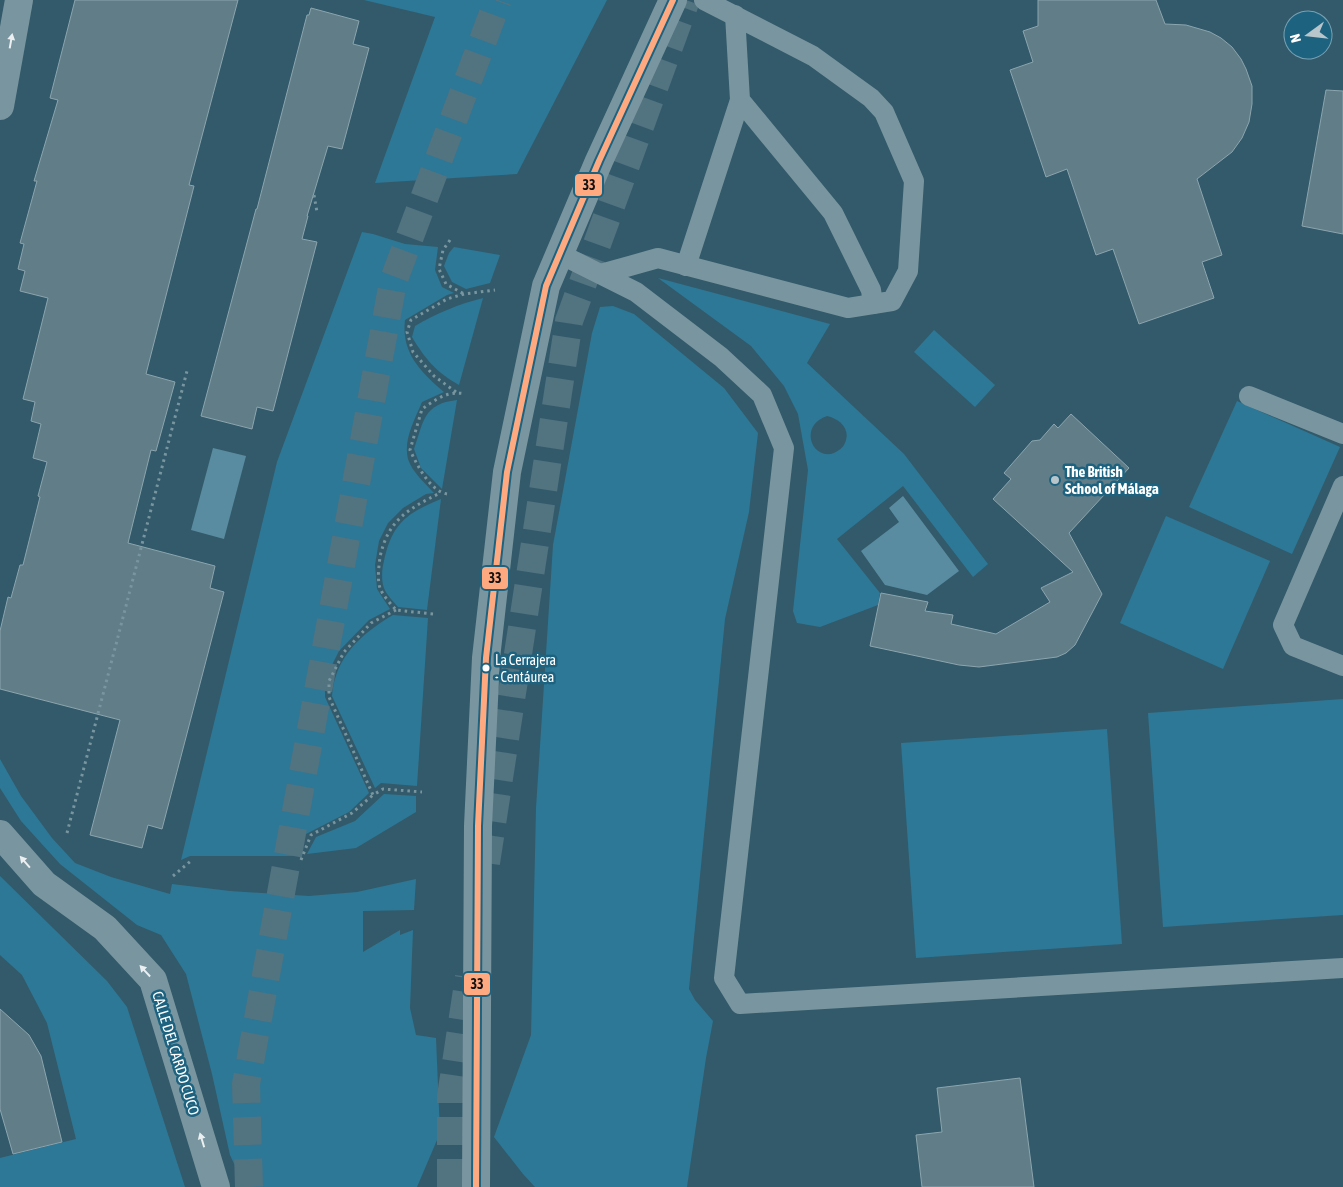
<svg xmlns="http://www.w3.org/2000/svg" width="1343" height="1187" viewBox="0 0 1343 1187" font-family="'Asap Condensed',sans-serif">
  <rect width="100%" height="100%" fill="#335a6a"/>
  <g fill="#2d7896" fill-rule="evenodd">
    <path d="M 364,0 L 607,0 L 517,174 L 375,183 L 435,17 Z"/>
    <path d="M 362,232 L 373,234 L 405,244 L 438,247 L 435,270 L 442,287 L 454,293 L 447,295 L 405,320 C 401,353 421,372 444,392 L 422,402 C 415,419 403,440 408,459 C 412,472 425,483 434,493 L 426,494 L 403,508 L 388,523 L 379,541 L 375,565 L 377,589 L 390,609 L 369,620 L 339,651 L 325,679 L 325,697 L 369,793 L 349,812 L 306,834 L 298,856 L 190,856 L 181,860 L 277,462 Z"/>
    <path d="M 454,247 L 500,255 L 490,283 L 466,289 L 452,282 L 444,266 L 449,253 Z"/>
    <path d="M 658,278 L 830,324 L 807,363 L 904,454 L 988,564 L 973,577 L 903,486 L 837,539 L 880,593 L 878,605 L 820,627 L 797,623 L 793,611 L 808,470 L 798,414 L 784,386 L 751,346 ZM 827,416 C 840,419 851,429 845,443 C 843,448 838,451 834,453 C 812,461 798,426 827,416 Z"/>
    <path d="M 483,298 L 459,385 C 436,372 426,360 412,337 L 415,326 C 437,313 459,304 483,298 Z"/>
    <path d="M 613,306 L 634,314 L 724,388 L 758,433 L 749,512 L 725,619 L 689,989 L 695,1000 L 713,1021 L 706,1058 L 687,1187 L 535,1187 L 523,1174 L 494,1137 L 531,1035 L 536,808 L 553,545 L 592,333 L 600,307 Z"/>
    <path d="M 934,330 L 995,385 L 975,407 L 914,352 Z"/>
    <path d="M 457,400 L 442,489 L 421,468 L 414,449 C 424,421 423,404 457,400 Z"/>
    <path d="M 1237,401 L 1340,447 L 1292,554 L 1189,507 Z"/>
    <path d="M 441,499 L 427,610 L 398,607 C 393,601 386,594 384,588 C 381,581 382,567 384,561 C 392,523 407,513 441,499 Z"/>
    <path d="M 1166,516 L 1270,561 L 1223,669 L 1120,623 Z"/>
    <path d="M 393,615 L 428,618 L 417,786 L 381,783 L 375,788 L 332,696 C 335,657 361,634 393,615 Z"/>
    <path d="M 1343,699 L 1343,915 L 1163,927 L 1148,713 Z"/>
    <path d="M 1107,729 L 1122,944 L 916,958 L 901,743 Z"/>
    <path d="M 0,759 L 21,796 L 52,838 L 75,863 L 111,877 L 170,894 L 172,884 L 230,891 L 309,896 L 357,892 L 416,879 L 414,910 L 363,911 L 363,952 L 400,930 L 400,935 L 413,930 L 410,1008 L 416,1035 L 436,1038 L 440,1133 L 417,1187 L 245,1187 L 230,1155 L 212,1074 L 186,974 L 161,935 L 137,925 L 60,864 L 21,821 L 0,788 Z"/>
    <path d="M 384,794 L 416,796 L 416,812 L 356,848 L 307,854 L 316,837 L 355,821 Z"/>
    <path d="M 0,876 L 107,981 L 127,1007 L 185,1187 L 0,1187 L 0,1158 L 76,1139 L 47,1023 L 22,975 L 0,955 Z"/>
  </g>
  <g fill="#598ca0">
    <path d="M 213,448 L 246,456 L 224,539 L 191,530 Z"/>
    <path d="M 903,496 L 959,571 L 927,595 L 885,585 L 861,551 L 899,522 L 889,508 Z"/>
  </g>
  <g fill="#607d88" stroke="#8ca5af">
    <path d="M 75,0 L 238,0 L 189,185 L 194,186 L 146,374 L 175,382 L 156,451 L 151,450 L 128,543 L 215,566 L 210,588 L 224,592 L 162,829 L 148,825 L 142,848 L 90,835 L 120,720 L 0,689 L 0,631 L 8,597 L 11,598 L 20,565 L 23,565 L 40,497 L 38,496 L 47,462 L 33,458 L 41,424 L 31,421 L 35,402 L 23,399 L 48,298 L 20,291 L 25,271 L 18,269 L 24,244 L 20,243 L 37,181 L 34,181 L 58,100 L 50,98 Z"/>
    <path d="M 1038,0 L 1156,0 L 1165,24 L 1186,25 L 1210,32 L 1221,38 L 1232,47 L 1241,59 L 1246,69 L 1252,86 L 1252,104 L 1249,122 L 1242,138 L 1232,152 L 1197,179 L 1222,255 L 1202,262 L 1214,298 L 1139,324 L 1113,249 L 1096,255 L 1067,169 L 1046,177 L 1010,70 L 1033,62 L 1023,31 L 1038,26 Z"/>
    <path d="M 311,8 L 359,21 L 353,44 L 369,48 L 342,149 L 328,146 L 307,216 L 308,216 L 302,239 L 317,242 L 273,411 L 257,407 L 252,429 L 201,416 L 256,209 L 257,209 L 307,15 L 309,15 Z"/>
    <path d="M 1326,90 L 1343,91 L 1343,234 L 1302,226 Z"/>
    <path d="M 1071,414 L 1129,468 L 1069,533 L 1102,594 L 1075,645 L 1066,653 L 1057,657 L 979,667 L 959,665 L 870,646 L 881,593 L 928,602 L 925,611 L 953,615 L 951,624 L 996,634 L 1050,602 L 1041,588 L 1073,572 L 993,499 L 1011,479 L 1004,473 L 1032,441 L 1040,440 L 1054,424 L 1058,428 Z"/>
    <path d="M 0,1009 L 29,1035 L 41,1056 L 62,1142 L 13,1154 L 0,1109 Z"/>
    <path d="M 1020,1078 L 1034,1187 L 922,1187 L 916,1135 L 942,1132 L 937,1088 Z"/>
  </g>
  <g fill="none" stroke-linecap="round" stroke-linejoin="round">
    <g stroke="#527380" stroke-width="28" stroke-dasharray="28 14" stroke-linecap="butt">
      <path d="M 486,863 L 569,321 L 686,0"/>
      <path d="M 249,1187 L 246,1084 L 393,282 L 498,0"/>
      <path d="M 451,1187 L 451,1096 L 469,977"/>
    </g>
    <g stroke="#7996a0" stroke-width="3" stroke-dasharray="2.5 4" stroke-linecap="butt">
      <path d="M 314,195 L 317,212"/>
      <path d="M 450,240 L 443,250 L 439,269 L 446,284 L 464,294"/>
      <path d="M 456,392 L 434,376 L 413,352 L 407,332 L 411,320 L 447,299 L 464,294 L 495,290"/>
      <path d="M 447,494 C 430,491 417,465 410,450 L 422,409 C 435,400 448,390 465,394"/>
      <path d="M 396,610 L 371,623 L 344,652 L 329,681 L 329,697 L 373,795 L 383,789 L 422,792"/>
      <path d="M 433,614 L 396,610 C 391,604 383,596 380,588 C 377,579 379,566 380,557 C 388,520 408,509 440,493"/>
      <path d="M 67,833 L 187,371"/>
      <path d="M 301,860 L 311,835 L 352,813 L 373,795"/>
      <path d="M 173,876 L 192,860"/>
    </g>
    <g stroke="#7996a0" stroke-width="20">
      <path d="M 735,15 L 740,100 L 833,213 L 871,290 L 873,304"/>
      <path d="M 560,254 L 636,292 L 721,357 L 762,395 L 784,448 L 724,978 L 740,1004 L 1343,968"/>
      <path d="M 686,266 L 740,100"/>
      <path d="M 601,274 L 658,258 L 848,308 L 892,301 L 908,271 L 914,181 L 884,112 L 871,98 L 813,56 L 704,0"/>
      <path d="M 1249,396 L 1343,434"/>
      <path d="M 1343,486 L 1283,625 L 1293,646 L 1343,666"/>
    </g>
    <g stroke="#7996a0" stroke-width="28">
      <path d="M 0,106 L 19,0"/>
      <path d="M 0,834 L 44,884 L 105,928 L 153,980 L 216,1187"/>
    </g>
    <path stroke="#7996a0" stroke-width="28" d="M 476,1187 L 478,826 L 486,658 L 507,472 L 546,286 L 599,161 L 673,0"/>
    <g stroke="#1d6380" stroke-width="10">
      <path id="bus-1" d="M 476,1187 L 478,826 L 486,658 L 507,472 L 546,286 L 599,161 L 673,0"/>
    </g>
    <use href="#bus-1" stroke="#ffa980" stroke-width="6"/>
  </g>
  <defs><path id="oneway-solid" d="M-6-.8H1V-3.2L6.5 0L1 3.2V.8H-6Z" transform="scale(1.25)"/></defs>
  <g fill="#ebeff1">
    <use href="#oneway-solid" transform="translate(11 41) rotate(-80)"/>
    <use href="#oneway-solid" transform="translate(25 862) rotate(-131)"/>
    <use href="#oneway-solid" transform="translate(145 971) rotate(-133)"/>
    <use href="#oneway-solid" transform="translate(202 1140) rotate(-107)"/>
  </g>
  <circle fill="#b8c5cb" stroke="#1d6380" stroke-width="2" cx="1055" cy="480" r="5"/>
  <circle fill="#fff" stroke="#1d6380" stroke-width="2" cx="486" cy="668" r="4.5"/>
  <g text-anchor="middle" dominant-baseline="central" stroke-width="5" stroke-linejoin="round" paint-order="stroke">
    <g font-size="14" fill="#fff" stroke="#1d6380" text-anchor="start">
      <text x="495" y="660">La Cerrajera<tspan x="495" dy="17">- Centáurea</tspan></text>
    </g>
    <g font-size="15" font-weight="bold" fill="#fff" stroke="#1d6380" text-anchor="start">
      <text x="1065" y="471">The British<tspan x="1065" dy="17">School of Málaga</tspan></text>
    </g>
    <g font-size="15" fill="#fff" stroke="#1d6380">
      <text transform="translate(176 1053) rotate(73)">CALLE DEL CARDO CUCO</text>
    </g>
  </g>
  <g stroke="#1d6380" stroke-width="2">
    <rect x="574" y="173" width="29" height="24" rx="5" fill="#ffa980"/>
    <rect x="481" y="566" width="28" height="24" rx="5" fill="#ffa980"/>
    <rect x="463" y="972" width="28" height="24" rx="5" fill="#ffa980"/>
  </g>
  <g font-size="14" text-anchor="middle" font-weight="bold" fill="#111">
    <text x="589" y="190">33</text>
    <text x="495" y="583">33</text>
    <text x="477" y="989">33</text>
  </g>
  <g transform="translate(1308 35) rotate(255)"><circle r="24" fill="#1d6380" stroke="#77a1b3"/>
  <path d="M0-4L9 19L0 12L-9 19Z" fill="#b8c5cb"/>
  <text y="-8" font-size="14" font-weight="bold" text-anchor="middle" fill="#ffffff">N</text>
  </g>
</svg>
